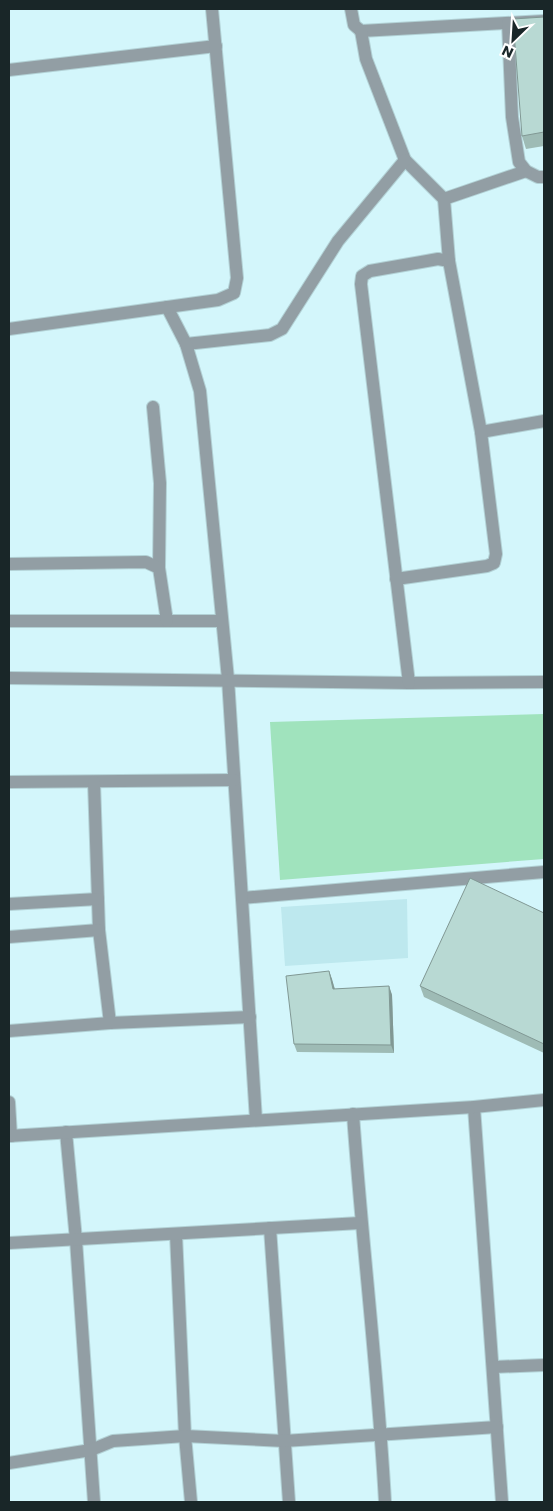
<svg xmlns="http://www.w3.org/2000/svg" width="553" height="1511" viewBox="0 0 553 1511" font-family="Poppins,sans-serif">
  <rect width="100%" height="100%" fill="#d3f6fb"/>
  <path fill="#bde8ee" d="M 407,899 L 408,958 L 285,966 L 281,907 Z"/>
  <path fill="#a0e3bd" d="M 544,714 L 544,859 L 280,880 L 270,722 Z"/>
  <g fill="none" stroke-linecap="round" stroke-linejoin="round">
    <g stroke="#b2d1d5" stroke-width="14">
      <g id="lane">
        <path d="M 153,407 L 160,483 L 159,568"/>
        <path d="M 9,621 L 222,621"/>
        <path d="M 242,898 L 544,872"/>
      </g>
    </g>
    <g stroke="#b2d1d5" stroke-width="14">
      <g id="street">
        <path d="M 351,9 L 354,25 L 361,31 L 544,21"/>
        <path d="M 508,23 L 512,117 L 519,162 L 526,171 L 538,177 L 544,177"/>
        <path d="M 361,31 L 366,59 L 405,160 L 444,199"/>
        <path d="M 9,70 L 216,46"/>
        <path d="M 167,307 L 186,344 L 270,335 L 282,329 L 338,241 L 405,160"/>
        <path d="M 9,329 L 218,300 L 234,293 L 237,278 L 212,9"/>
        <path d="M 186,344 L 200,391 L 228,679 L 256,1120"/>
        <path d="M 481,432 L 544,421"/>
        <path d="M 9,564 L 146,562 L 159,568 L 167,621"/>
        <path d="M 396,579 L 487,566 L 494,563 L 496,554 L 481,432 L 449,261 L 444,199 L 526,171"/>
        <path d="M 9,678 L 409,683 L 544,682"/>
        <path d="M 409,683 L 361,284 L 362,276 L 370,271 L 438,259 L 449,261"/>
        <path d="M 9,782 L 234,780"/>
        <path d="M 94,782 L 99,930 L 110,1023"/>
        <path d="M 9,904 L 98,899"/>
        <path d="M 9,937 L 99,930"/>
        <path d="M 9,1031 L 110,1023 L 250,1017"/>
        <path d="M 9,1102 L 11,1136"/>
        <path d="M 474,1107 L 502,1502"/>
        <path d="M 353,1114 C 362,1243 378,1372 385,1502"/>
        <path d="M 66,1132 L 76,1240 L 94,1502"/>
        <path d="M 9,1136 L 474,1107 L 544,1100"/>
        <path d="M 270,1228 L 289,1502"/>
        <path d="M 176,1234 L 185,1436 L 191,1502"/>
        <path d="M 9,1243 L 360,1223"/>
        <path d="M 494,1367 L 544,1365"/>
        <path d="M 9,1463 L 91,1450 L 113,1441 L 185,1436 L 284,1441 L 497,1427"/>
      </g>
    </g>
    <use href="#lane" stroke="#929ea4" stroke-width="12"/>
    <use href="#street" stroke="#929ea4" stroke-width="12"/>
  </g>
  <g fill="#9ebbb5">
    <path d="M 544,17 L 544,146 L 526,149 L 522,136 Z"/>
    <path d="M 544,913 L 544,1053 L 424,997 L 420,986 Z"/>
    <path d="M 329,971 L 335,989 L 389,986 L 392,995 L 394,1053 L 297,1052 L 294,1044 Z"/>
  </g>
  <g fill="#819894">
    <path d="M 329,971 L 332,979 L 337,998 L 333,989 Z"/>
    <path d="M 389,986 L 392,995 L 394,1053 L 391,1045 Z"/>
  </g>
  <g fill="#b8d9d3" stroke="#819894">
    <path d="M 544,17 L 544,132 L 522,136 L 513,19 Z"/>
    <path d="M 470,878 L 544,913 L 544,1044 L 420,986 Z"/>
    <path d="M 329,971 L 333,989 L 389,986 L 391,1045 L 294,1044 L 286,976 Z"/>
  </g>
  <rect width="553" height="1511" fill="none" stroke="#192628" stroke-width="20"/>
  <g transform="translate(513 40) rotate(205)" stroke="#ffffff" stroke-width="4" paint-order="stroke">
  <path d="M0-4L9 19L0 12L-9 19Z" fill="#192628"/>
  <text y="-8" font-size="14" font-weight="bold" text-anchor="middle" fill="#192628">N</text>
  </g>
</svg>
